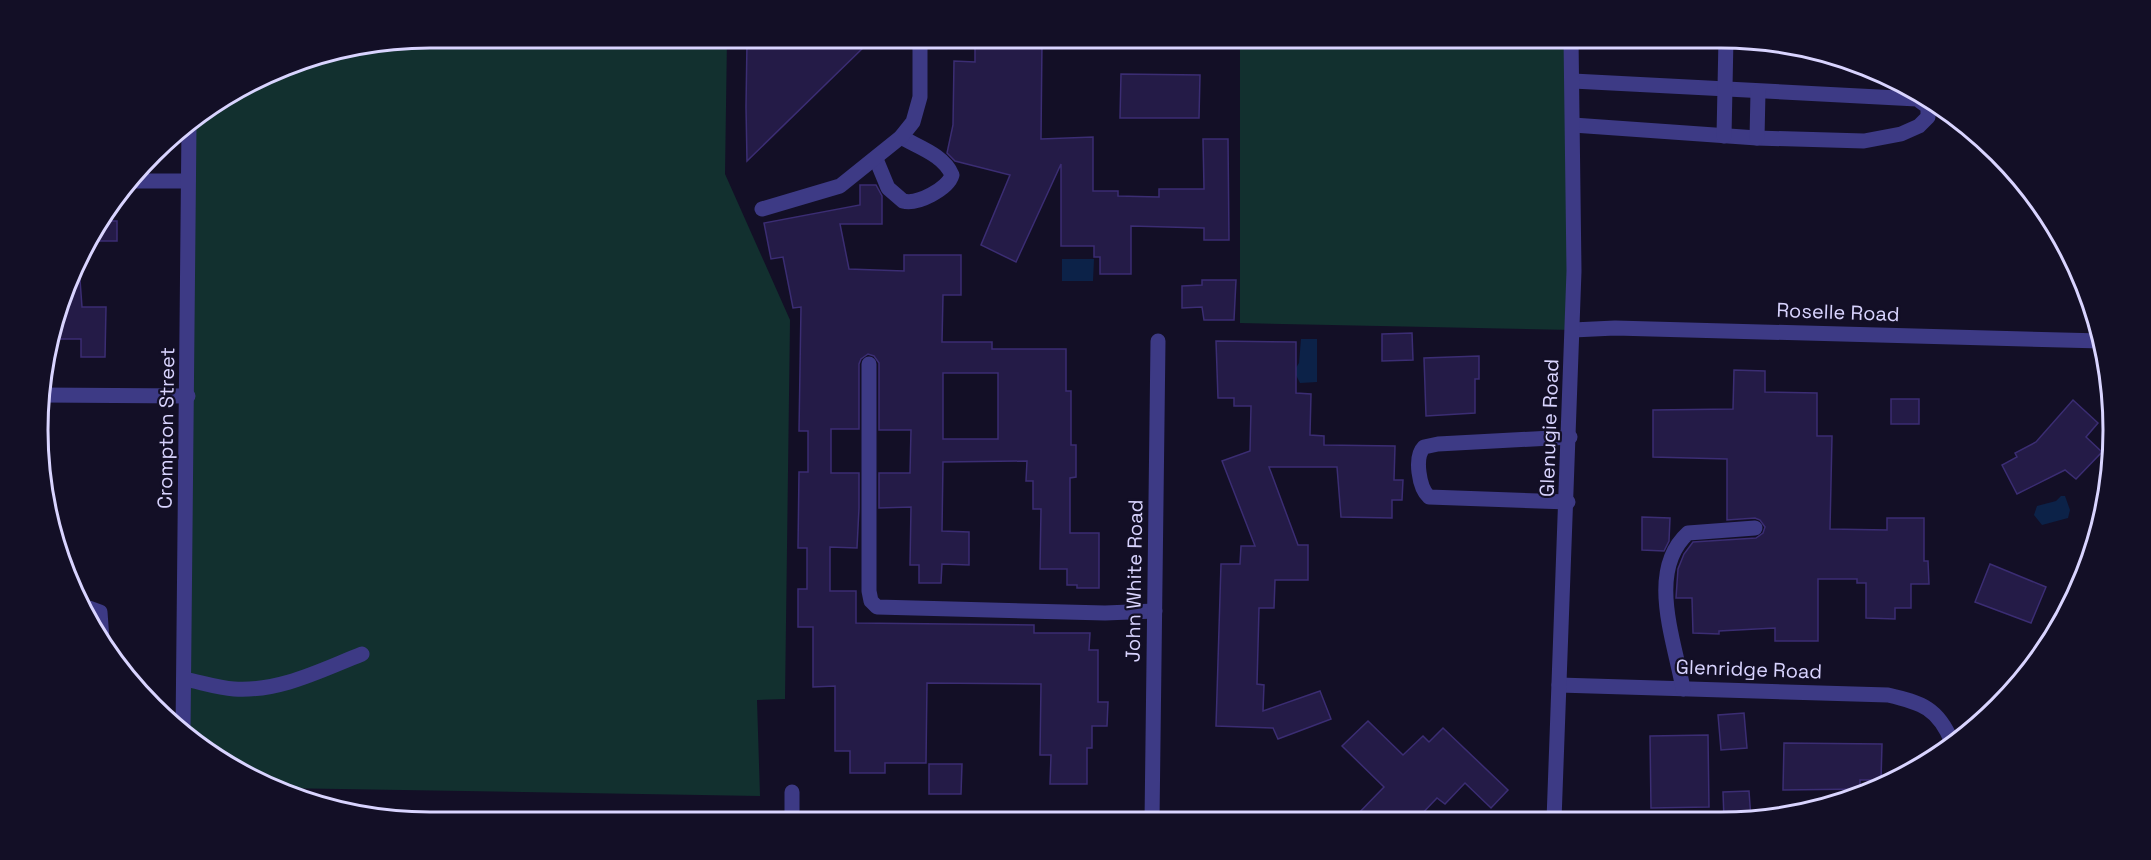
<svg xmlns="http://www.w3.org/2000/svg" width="2151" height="860" viewBox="0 0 2151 860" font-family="'Space Grotesk',sans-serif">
  <rect width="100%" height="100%" fill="#130f26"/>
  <g fill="#12302f">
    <path d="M 430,38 L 727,38 L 725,174 L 790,320 L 785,699 L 757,700 L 760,796 L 279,788 L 191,741 L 185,734 L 190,124 L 304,58 Z"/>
    <path d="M 1240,38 L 1571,38 L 1573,330 L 1240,323 Z"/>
  </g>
  <g fill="#0c2248">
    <path d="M 1062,259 L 1094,259 L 1093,281 L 1062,281 Z"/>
    <path d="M 1301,339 L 1317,339 L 1317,382 L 1300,383 L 1294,371 L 1299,363 Z"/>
    <path d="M 2061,496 L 2065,496 L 2070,510 L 2068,518 L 2042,525 L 2034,515 L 2037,506 L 2056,501 Z"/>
  </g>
  <g fill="#241b47" stroke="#3b2d73" stroke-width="1.5" fill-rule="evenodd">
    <path d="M 975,40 L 1042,41 L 1041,139 L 1093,137 L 1093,191 L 1118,191 L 1118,196 L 1159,197 L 1159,189 L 1204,189 L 1203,139 L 1228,139 L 1229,240 L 1204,240 L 1204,228 L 1131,226 L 1131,274 L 1100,274 L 1100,257 L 1094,257 L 1094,246 L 1061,246 L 1061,164 L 1016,262 L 981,245 L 1010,175 L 955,161 L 947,153 L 953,125 L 954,61 L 975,62 Z"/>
    <path d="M 747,42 L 866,45 L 747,161 L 746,107 Z"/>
    <path d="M 1121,74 L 1200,75 L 1199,118 L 1120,118 Z"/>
    <path d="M 860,185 L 876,185 L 882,196 L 882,224 L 840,224 L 849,269 L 904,271 L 904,255 L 961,255 L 961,295 L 943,295 L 942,342 L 992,342 L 992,349 L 1066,349 L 1066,391 L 1071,391 L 1071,445 L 1076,445 L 1076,477 L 1070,478 L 1070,533 L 1099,533 L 1099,588 L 1077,588 L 1077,585 L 1067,585 L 1067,569 L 1040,569 L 1041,509 L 1033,509 L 1033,481 L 1026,481 L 1027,461 L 943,462 L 942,531 L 969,532 L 969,565 L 942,564 L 941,583 L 919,583 L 919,565 L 910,565 L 911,507 L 879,508 L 879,473 L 910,473 L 911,430 L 879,430 L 879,363 L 874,356 L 868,354 L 861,359 L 859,364 L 859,429 L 831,429 L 831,473 L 859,473 L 859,508 L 857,548 L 830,547 L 830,591 L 856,591 L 856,623 L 1034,625 L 1034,633 L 1090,633 L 1089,650 L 1098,650 L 1098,702 L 1108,702 L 1107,726 L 1092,726 L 1092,748 L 1087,748 L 1087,784 L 1050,784 L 1051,755 L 1040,755 L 1041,684 L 927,683 L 926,763 L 885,763 L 885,773 L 850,773 L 850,751 L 835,751 L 835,686 L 813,687 L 813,627 L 798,627 L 798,589 L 807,589 L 807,548 L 798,548 L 799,472 L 808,472 L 808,431 L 799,431 L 801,307 L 793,308 L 783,257 L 771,259 L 764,223 L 860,205 ZM 943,373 L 998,373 L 998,439 L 943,439 Z"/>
    <path d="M 101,221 L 117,221 L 117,241 L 88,241 Z"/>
    <path d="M 79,266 L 82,307 L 106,307 L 105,357 L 81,357 L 81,339 L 54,339 Z"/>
    <path d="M 1202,280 L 1236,280 L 1234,320 L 1204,320 L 1202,307 L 1182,308 L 1182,286 L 1202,285 Z"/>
    <path d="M 1412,333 L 1413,360 L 1382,361 L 1382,334 Z"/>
    <path d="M 1216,341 L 1296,342 L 1296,393 L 1311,394 L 1310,435 L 1324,436 L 1324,445 L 1395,446 L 1394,480 L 1403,480 L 1402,500 L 1392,500 L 1392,518 L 1341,517 L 1337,467 L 1269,467 L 1298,545 L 1308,545 L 1308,580 L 1275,580 L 1274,608 L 1259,608 L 1257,684 L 1264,685 L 1263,711 L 1320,691 L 1331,719 L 1278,739 L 1273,728 L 1216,726 L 1221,564 L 1240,564 L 1241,546 L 1255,546 L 1222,461 L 1250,451 L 1251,406 L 1234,406 L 1234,398 L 1218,398 Z"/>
    <path d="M 1479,356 L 1479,379 L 1475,379 L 1475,413 L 1426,416 L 1424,358 Z"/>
    <path d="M 1734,370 L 1765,371 L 1765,392 L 1817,393 L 1817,436 L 1832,436 L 1830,529 L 1887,530 L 1887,518 L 1924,518 L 1924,561 L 1928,561 L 1929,584 L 1911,584 L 1911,608 L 1895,608 L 1895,619 L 1866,618 L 1866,583 L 1857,583 L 1857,579 L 1818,579 L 1818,641 L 1775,641 L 1775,628 L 1719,631 L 1719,634 L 1693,633 L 1692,598 L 1676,598 L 1678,569 L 1684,554 L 1693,542 L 1756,538 L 1763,533 L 1765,527 L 1760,520 L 1755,518 L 1727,520 L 1727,459 L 1653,457 L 1653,410 L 1733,409 Z"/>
    <rect x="1891" y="399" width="28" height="25"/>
    <path d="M 2073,400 L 2098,423 L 2086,437 L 2102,452 L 2076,479 L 2065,470 L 2017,494 L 2002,465 L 2017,457 L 2015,453 L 2036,442 Z"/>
    <path d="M 1642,517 L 1670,518 L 1669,541 L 1664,551 L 1642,550 Z"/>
    <path d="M 1990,564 L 2046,587 L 2031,623 L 1975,602 Z"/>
    <path d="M 1744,713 L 1747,748 L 1721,750 L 1718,715 Z"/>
    <path d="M 1368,721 L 1403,755 L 1423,736 L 1429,742 L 1443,728 L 1508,790 L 1491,808 L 1465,783 L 1445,804 L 1437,798 L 1416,820 L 1352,820 L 1384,787 L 1342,746 Z"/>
    <path d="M 1708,735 L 1709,807 L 1651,808 L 1650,736 Z"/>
    <path d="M 1784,743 L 1882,744 L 1881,780 L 1860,780 L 1860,789 L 1783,790 Z"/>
    <path d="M 929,764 L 962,764 L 961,794 L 929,794 Z"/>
    <path d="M 1749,791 L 1751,819 L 1724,819 L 1723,792 Z"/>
  </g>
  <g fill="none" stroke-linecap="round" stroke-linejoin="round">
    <g stroke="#3d3a85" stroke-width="15">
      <path d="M 1573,81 L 1917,99 L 1928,107 L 1928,117 L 1919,126 L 1901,134 L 1864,141 L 1757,138 L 1573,125"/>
      <path d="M 1724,136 L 1726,38"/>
      <path d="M 1757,138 L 1758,92"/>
      <path d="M 876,159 L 888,188 L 903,201 C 917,205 948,189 952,175 C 944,155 918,147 901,137"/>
      <path d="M 134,181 L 188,181"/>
      <path d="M 762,209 L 840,186 L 901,137 L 913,122 L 920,97 L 920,38"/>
      <path d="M 1573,330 L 1615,328 L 2102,341"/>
      <path d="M 869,364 L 869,591 L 871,601 L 877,607 L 1105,613 L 1155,611"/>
      <path d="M 41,395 L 188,396"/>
      <path d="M 1568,502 L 1429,497 C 1419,488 1414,457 1424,447 L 1438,444 L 1570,437"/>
      <path d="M 84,609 L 89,608 L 100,612 L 102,640"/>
      <path d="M 184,679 C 200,682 218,688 234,689 C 280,692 321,670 362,654"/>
      <path d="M 1559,685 L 1888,695 C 1922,703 1938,708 1952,742"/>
      <path d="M 1683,689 C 1675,641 1646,571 1688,533 L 1755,528"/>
      <path d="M 183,733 L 189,125"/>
      <path d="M 792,792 L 792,822"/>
      <path d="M 1554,820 L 1574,271 L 1571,38"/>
      <path d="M 1152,821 L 1158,341"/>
    </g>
  </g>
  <g text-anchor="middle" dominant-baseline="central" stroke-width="4.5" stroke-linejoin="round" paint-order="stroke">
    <g font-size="20" fill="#d9d4ff" stroke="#130f26">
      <text transform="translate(1838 312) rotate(2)">Roselle Road</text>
      <text transform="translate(166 428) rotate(-89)">Crompton Street</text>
      <text transform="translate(1549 428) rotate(-88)">Glenugie Road</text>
      <text transform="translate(1134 581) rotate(-89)">John White Road</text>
      <text transform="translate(1749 669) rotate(2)">Glenridge Road</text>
    </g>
  </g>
  <path d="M0 0H2151V860H0ZM430 48H1721A382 382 0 0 1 2103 430V430A382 382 0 0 1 1721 812H430A382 382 0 0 1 48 430V430A382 382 0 0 1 430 48Z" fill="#130f26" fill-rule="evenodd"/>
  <path fill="none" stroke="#d9d4ff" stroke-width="3" d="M430 48H1721A382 382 0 0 1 2103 430V430A382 382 0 0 1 1721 812H430A382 382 0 0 1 48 430V430A382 382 0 0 1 430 48Z"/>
</svg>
